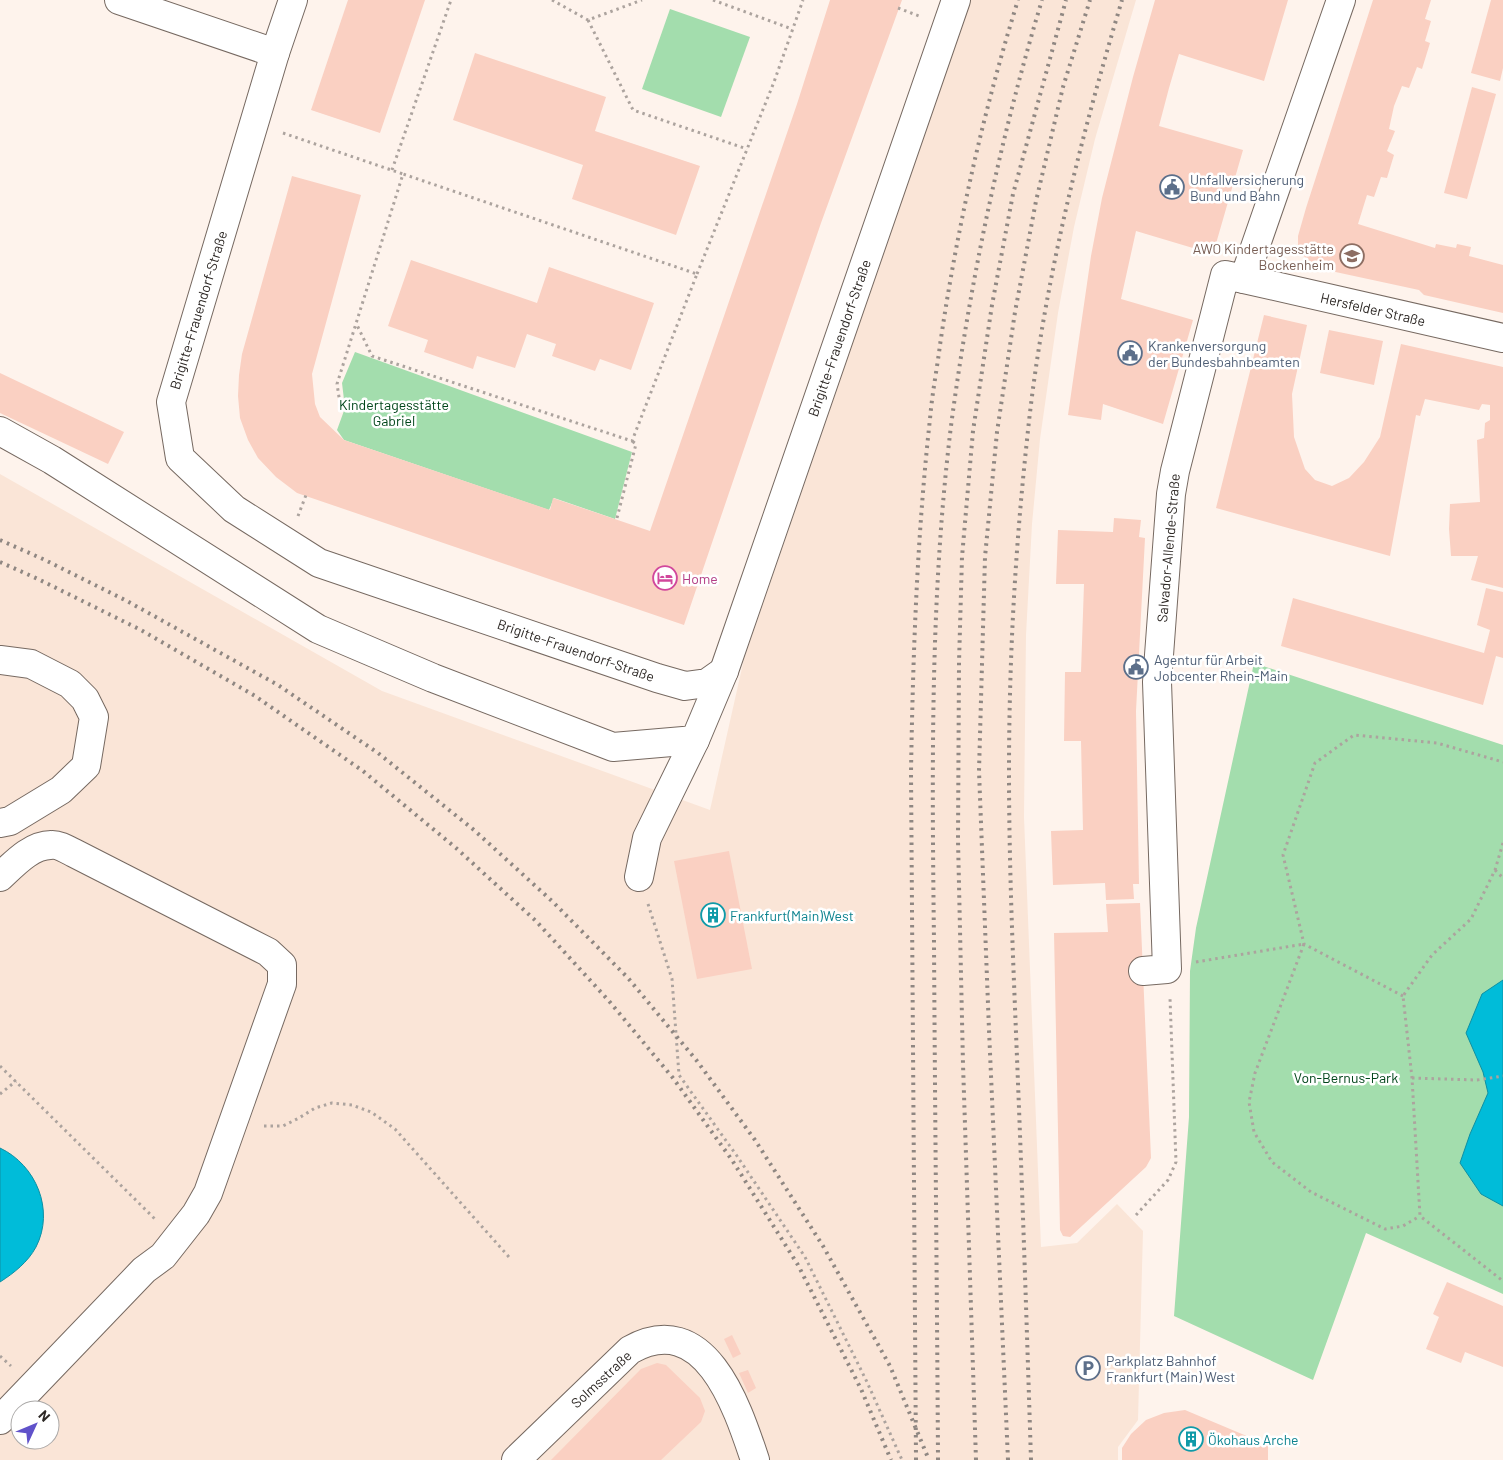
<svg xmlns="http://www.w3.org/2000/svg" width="1503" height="1460" viewBox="0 0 1503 1460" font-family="Barlow,sans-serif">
  <rect width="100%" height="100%" fill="#fef3ec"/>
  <path fill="#fae5d7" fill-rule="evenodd" d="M 971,0 L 1136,0 L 1095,139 L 1074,227 L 1058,313 L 1040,439 L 1032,524 L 1026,635 L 1024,817 L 1041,1247 L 1077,1243 L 1117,1204 L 1143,1231 L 1138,1420 L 1118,1447 L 1118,1460 L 0,1460 L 0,474 L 382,691 L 710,810 L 744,659 ZM 20,1410 L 50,1410 L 50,1440 L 20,1440 Z"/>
  <g fill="#a3ddad">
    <path d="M 670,9 L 750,37 L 721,117 L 642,89 Z"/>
    <path d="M 355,352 L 632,452 L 615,519 L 554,498 L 549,510 L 344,440 L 337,430 L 345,408 L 342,383 Z"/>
    <path d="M 1254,663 L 1503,745 L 1503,1294 L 1366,1233 L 1313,1380 L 1174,1316 L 1189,1117 L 1190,971 L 1196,928 Z"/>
  </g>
  <g fill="#00bcd9" stroke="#0e90a3">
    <path d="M 1503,980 L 1503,1206 L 1481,1194 L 1460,1163 L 1470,1134 L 1488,1093 L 1483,1072 L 1466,1033 L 1482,994 Z"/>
    <path d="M 0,1148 C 36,1165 55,1210 36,1247 C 28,1262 14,1273 0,1282 Z"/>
  </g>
  <g fill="#fad0c2">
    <path d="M 348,0 L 425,0 L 380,133 L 311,110 Z"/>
    <path d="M 830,0 L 902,0 L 821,223 L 684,625 L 297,493 L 276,477 L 258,458 L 248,440 L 240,418 L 238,396 L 239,375 L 242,354 L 292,176 L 361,195 L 312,374 L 315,404 L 320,417 L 344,440 L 550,510 L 553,498 L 650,531 L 797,104 Z"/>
    <path d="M 1155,0 L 1288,0 L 1264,81 L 1179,54 L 1169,88 L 1159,126 L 1243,150 L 1213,254 L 1136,231 L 1121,299 L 1193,320 L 1163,424 L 1103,404 L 1101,420 L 1068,415 L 1091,256 L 1102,198 L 1133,77 Z"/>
    <path d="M 1373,0 L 1431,0 L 1425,19 L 1431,21 L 1425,41 L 1430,43 L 1422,69 L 1417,67 L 1409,88 L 1402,86 L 1394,106 L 1389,129 L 1395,131 L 1387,151 L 1394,155 L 1387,178 L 1381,177 L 1374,197 L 1367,195 L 1358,224 L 1435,248 L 1436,244 L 1456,248 L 1457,244 L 1471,247 L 1469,256 L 1503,265 L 1503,313 L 1424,295 L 1419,290 L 1317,268 L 1309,264 L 1298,246 L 1298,236 L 1306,208 Z"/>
    <path d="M 1491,0 L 1503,0 L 1503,68 L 1500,81 L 1471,73 Z"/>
    <path d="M 475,53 L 606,97 L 595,131 L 700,166 L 676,235 L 572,199 L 583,165 L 453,120 Z"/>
    <path d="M 1472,87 L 1496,94 L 1467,199 L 1444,193 Z"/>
    <path d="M 411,260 L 537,303 L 549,267 L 654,303 L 631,370 L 600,359 L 595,371 L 552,356 L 556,344 L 527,334 L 515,368 L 477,356 L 473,369 L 424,352 L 428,340 L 388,326 Z"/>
    <path d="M 1264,315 L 1307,325 L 1292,394 L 1294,437 L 1305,469 L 1315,480 L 1332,486 L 1349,478 L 1364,462 L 1380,437 L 1401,344 L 1503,367 L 1503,588 L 1471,580 L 1478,556 L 1451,556 L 1449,529 L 1450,504 L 1480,502 L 1477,440 L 1484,438 L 1485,423 L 1490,420 L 1490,405 L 1482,404 L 1479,410 L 1425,399 L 1420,416 L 1416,415 L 1390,556 L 1216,508 Z"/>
    <path d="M 1329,330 L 1383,341 L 1374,385 L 1320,373 Z"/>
    <path d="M 0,373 L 124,432 L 108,464 L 0,413 Z"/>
    <path d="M 1114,518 L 1141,520 L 1139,537 L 1145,538 L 1136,711 L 1139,884 L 1133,884 L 1134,899 L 1106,900 L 1105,883 L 1053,885 L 1051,831 L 1083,830 L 1081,741 L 1064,741 L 1065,672 L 1081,672 L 1084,584 L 1056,584 L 1058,530 L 1113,532 Z"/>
    <path d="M 1486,588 L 1503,592 L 1503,658 L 1496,656 L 1483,705 L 1281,646 L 1293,598 L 1484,653 L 1490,630 L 1477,625 Z"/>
    <path d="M 729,851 L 752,969 L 697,979 L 674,861 Z"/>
    <path d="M 1140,903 L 1151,1158 L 1146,1167 L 1070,1237 L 1063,1236 L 1060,1230 L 1054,933 L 1108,932 L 1106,904 Z"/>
    <path d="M 1447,1282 L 1503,1306 L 1503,1367 L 1465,1352 L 1461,1363 L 1426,1349 L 1439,1317 L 1433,1314 Z"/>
    <path d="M 732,1335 L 741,1354 L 733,1358 L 724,1339 Z"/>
    <path d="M 657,1363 L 666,1365 L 700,1398 L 705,1411 L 701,1422 L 661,1460 L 551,1460 L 641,1369 Z"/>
    <path d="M 748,1370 L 756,1388 L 748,1393 L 739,1373 Z"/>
    <path d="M 1185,1410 L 1268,1445 L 1268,1460 L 1122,1460 L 1122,1448 L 1131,1434 L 1146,1420 L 1164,1413 Z"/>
  </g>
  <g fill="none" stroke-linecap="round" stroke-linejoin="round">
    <g stroke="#766961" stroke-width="30">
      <g id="minor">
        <path d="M 119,0 L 275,53"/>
        <path d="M 293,0 L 275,53 L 171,402 L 180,458 L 234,509 L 319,563 L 657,678 L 685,686 L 707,683 L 724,671"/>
        <path d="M 1244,279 L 1503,338"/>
        <path d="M 0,431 L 52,460 L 318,629 L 433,678 L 613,747 L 695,740 L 724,671 L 956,0"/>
        <path d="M 0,660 L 31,664 L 70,684 L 85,699 L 94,717 L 86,766 L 61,790 L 10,821 L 0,823"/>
        <path d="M 0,877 C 14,864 31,845 51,845 C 58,844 68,850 74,853 L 268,952 L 282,965 L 282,984 L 208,1193 L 196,1214 L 163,1256 L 144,1270 L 0,1420"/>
        <path d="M 639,877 L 647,838 L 695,740"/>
        <path d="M 1143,971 L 1167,969 L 1157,682 L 1171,494 L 1175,471 L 1225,275 L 1244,279 L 1341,0"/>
        <path d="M 516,1460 L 630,1350 C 705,1308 737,1406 755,1460"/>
      </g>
    </g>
    <g stroke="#aca39e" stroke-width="3" stroke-dasharray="2.5 4" stroke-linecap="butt">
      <path d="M 552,0 L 588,20 L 642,0"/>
      <path d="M 713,0 L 792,29"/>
      <path d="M 898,8 L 919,16"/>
      <path d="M 588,20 L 633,110 L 747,149"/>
      <path d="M 283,133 L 403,174"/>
      <path d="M 392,170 L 451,0"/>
      <path d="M 697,274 L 774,82 L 803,0"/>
      <path d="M 341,410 L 337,384 L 403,174 L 697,274 L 632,441 L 372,356 L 356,323"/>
      <path d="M 298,516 L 306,495"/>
      <path d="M 617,518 L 636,444 L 632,441"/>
      <path d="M 1503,843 L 1495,870 L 1471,919 L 1432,955 L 1403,996 L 1412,1078 L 1420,1216 L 1503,1281"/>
      <path d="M 1495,870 L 1503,878"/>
      <path d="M 648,904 L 672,979 L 679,1075 L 737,1156 L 805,1257 L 867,1382 L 902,1460"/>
      <path d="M 1304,944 L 1255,1073 L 1249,1102 L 1254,1132 L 1272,1162 L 1311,1192 L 1385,1229 L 1403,1226 L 1420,1216"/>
      <path d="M 1196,962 L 1304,944"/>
      <path d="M 1403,996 L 1304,944 L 1283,855 L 1315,763 L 1354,735 L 1437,743 L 1503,762"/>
      <path d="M 0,1066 L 156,1220"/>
      <path d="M 1412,1078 L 1477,1080 L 1503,1076"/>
      <path d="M 0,1094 L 16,1081"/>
      <path d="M 264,1126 L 283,1126 L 299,1118 L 315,1108 L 332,1103 L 352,1105 L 371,1112 L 395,1129 L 509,1257"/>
      <path d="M 1136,1215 L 1168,1180 L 1176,1162 L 1170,998"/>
      <path d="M 0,1356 L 11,1366"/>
    </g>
    <use href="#minor" stroke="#fff" stroke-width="28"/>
    <g stroke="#8f8782" stroke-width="4" stroke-dasharray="2.5 5" stroke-linecap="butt">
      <path d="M 0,540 L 45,560 L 127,601 L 278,685 L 378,753 L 474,830 L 553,902 L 628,978 L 697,1061 L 755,1140 L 823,1246 L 890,1366 L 929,1460"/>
      <path d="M 0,562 L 38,579 L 141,630 L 255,696 L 363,771 L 456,848 L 536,921 L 609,1001 L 673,1078 L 732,1160 L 798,1265 L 861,1389 L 891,1460"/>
      <path d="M 916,1460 L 911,772 C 913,654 917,536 930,419 C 932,394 937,369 940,345 C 957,228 983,113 1018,0"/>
      <path d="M 938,1460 C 937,1288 935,1115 934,943 C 932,771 930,597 951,426 C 970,282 1000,139 1042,0"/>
      <path d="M 976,1460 L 963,1064 L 958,840 L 959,663 L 962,557 L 973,431 L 992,305 L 1013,194 L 1066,0"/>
      <path d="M 1008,1460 L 989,1030 L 979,771 L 985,557 L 997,432 L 1015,312 L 1036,201 L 1063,87 L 1090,0"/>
      <path d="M 1031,1460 C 1027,1334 1023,1209 1018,1083 C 1014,980 1009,876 1009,772 C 1009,661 1015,551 1027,440 C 1042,290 1079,144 1122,0"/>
    </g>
  </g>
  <defs>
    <g id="civic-ring" transform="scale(1.25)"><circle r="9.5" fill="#fff" stroke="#5c6f8a" stroke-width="1.5"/><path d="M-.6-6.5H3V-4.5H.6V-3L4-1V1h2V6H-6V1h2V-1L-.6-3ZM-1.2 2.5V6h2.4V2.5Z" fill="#5c6f8a"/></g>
    <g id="school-ring" transform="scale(1.25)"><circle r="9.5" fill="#fff" stroke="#8d6e63" stroke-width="1.5"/><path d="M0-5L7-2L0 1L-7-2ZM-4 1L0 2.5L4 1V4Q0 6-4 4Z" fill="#8d6e63"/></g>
    <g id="hotel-ring" transform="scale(1.25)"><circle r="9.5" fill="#fff" stroke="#d1479c" stroke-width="1.5"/><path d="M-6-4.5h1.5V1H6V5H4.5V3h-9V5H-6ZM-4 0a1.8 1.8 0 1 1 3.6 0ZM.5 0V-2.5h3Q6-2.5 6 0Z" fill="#d1479c"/></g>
    <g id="building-ring" transform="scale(1.25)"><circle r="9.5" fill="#fff" stroke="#0f9aa8" stroke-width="1.5"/><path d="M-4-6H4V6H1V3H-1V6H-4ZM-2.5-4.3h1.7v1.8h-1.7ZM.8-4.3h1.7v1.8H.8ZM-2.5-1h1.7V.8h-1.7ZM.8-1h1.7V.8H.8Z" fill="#0f9aa8"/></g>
    <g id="parking-ring" transform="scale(1.25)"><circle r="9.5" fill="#fff" stroke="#5c6f8a" stroke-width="1.5"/><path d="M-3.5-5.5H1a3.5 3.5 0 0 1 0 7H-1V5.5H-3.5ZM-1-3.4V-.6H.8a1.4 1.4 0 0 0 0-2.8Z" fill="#5c6f8a"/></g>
  </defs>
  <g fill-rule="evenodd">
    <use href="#civic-ring" x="1172" y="187"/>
    <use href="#school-ring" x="1352" y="256"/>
    <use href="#civic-ring" x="1130" y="353"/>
    <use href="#hotel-ring" x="665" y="578"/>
    <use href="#civic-ring" x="1136" y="667"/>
    <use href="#building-ring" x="713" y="915"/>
    <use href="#parking-ring" x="1088" y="1368"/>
    <use href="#building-ring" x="1191" y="1439"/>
  </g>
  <g text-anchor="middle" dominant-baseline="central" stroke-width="5" stroke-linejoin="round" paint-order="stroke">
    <g font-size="14" fill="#4e5e75" stroke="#fff" text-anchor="start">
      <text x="1190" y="179">Unfallversicherung<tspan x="1190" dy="16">Bund und Bahn</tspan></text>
      <text x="1148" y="345">Krankenversorgung<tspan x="1148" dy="16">der Bundesbahnbeamten</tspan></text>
      <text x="1154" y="659">Agentur für Arbeit<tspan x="1154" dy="16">Jobcenter Rhein-Main</tspan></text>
      <text x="1106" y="1360">Parkplatz Bahnhof<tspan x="1106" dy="16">Frankfurt (Main) West</tspan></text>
    </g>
    <g font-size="14" fill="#785e54" stroke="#fff" text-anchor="end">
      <text x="1334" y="248">AWO Kindertagesstätte<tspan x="1334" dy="16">Bockenheim</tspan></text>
    </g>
    <g font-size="14" fill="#2d2825" stroke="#fff">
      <text transform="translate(1373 309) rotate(13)">Hersfelder Straße</text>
      <text transform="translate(198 310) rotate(-73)">Brigitte-Frauendorf-Straße</text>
      <text transform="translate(839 338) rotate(-71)">Brigitte-Frauendorf-Straße</text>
      <text transform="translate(1168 548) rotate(-85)">Salvador-Allende-Straße</text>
      <text transform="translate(576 650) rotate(19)">Brigitte-Frauendorf-Straße</text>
      <text transform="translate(601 1379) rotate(-43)">Solmsstraße</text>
    </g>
    <g font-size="14" fill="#00451a" stroke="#fff">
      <text x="394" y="404">Kindertagesstätte<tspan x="394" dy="16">Gabriel</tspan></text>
      <text x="1346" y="1077">Von-Bernus-Park</text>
    </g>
    <g font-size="14" fill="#b23c85" stroke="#fff" text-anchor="start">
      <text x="682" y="578">Home</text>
    </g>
    <g font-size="14" fill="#0d838f" stroke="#fff" text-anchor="start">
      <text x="730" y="915">Frankfurt(Main)West</text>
      <text x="1208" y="1439">Ökohaus Arche</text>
    </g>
  </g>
  <g transform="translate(35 1425) rotate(46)"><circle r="24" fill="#ffffff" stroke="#aba9a8"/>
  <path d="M0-4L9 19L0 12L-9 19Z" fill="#6052ca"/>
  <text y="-8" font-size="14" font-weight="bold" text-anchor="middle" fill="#2d2825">N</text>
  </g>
</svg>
